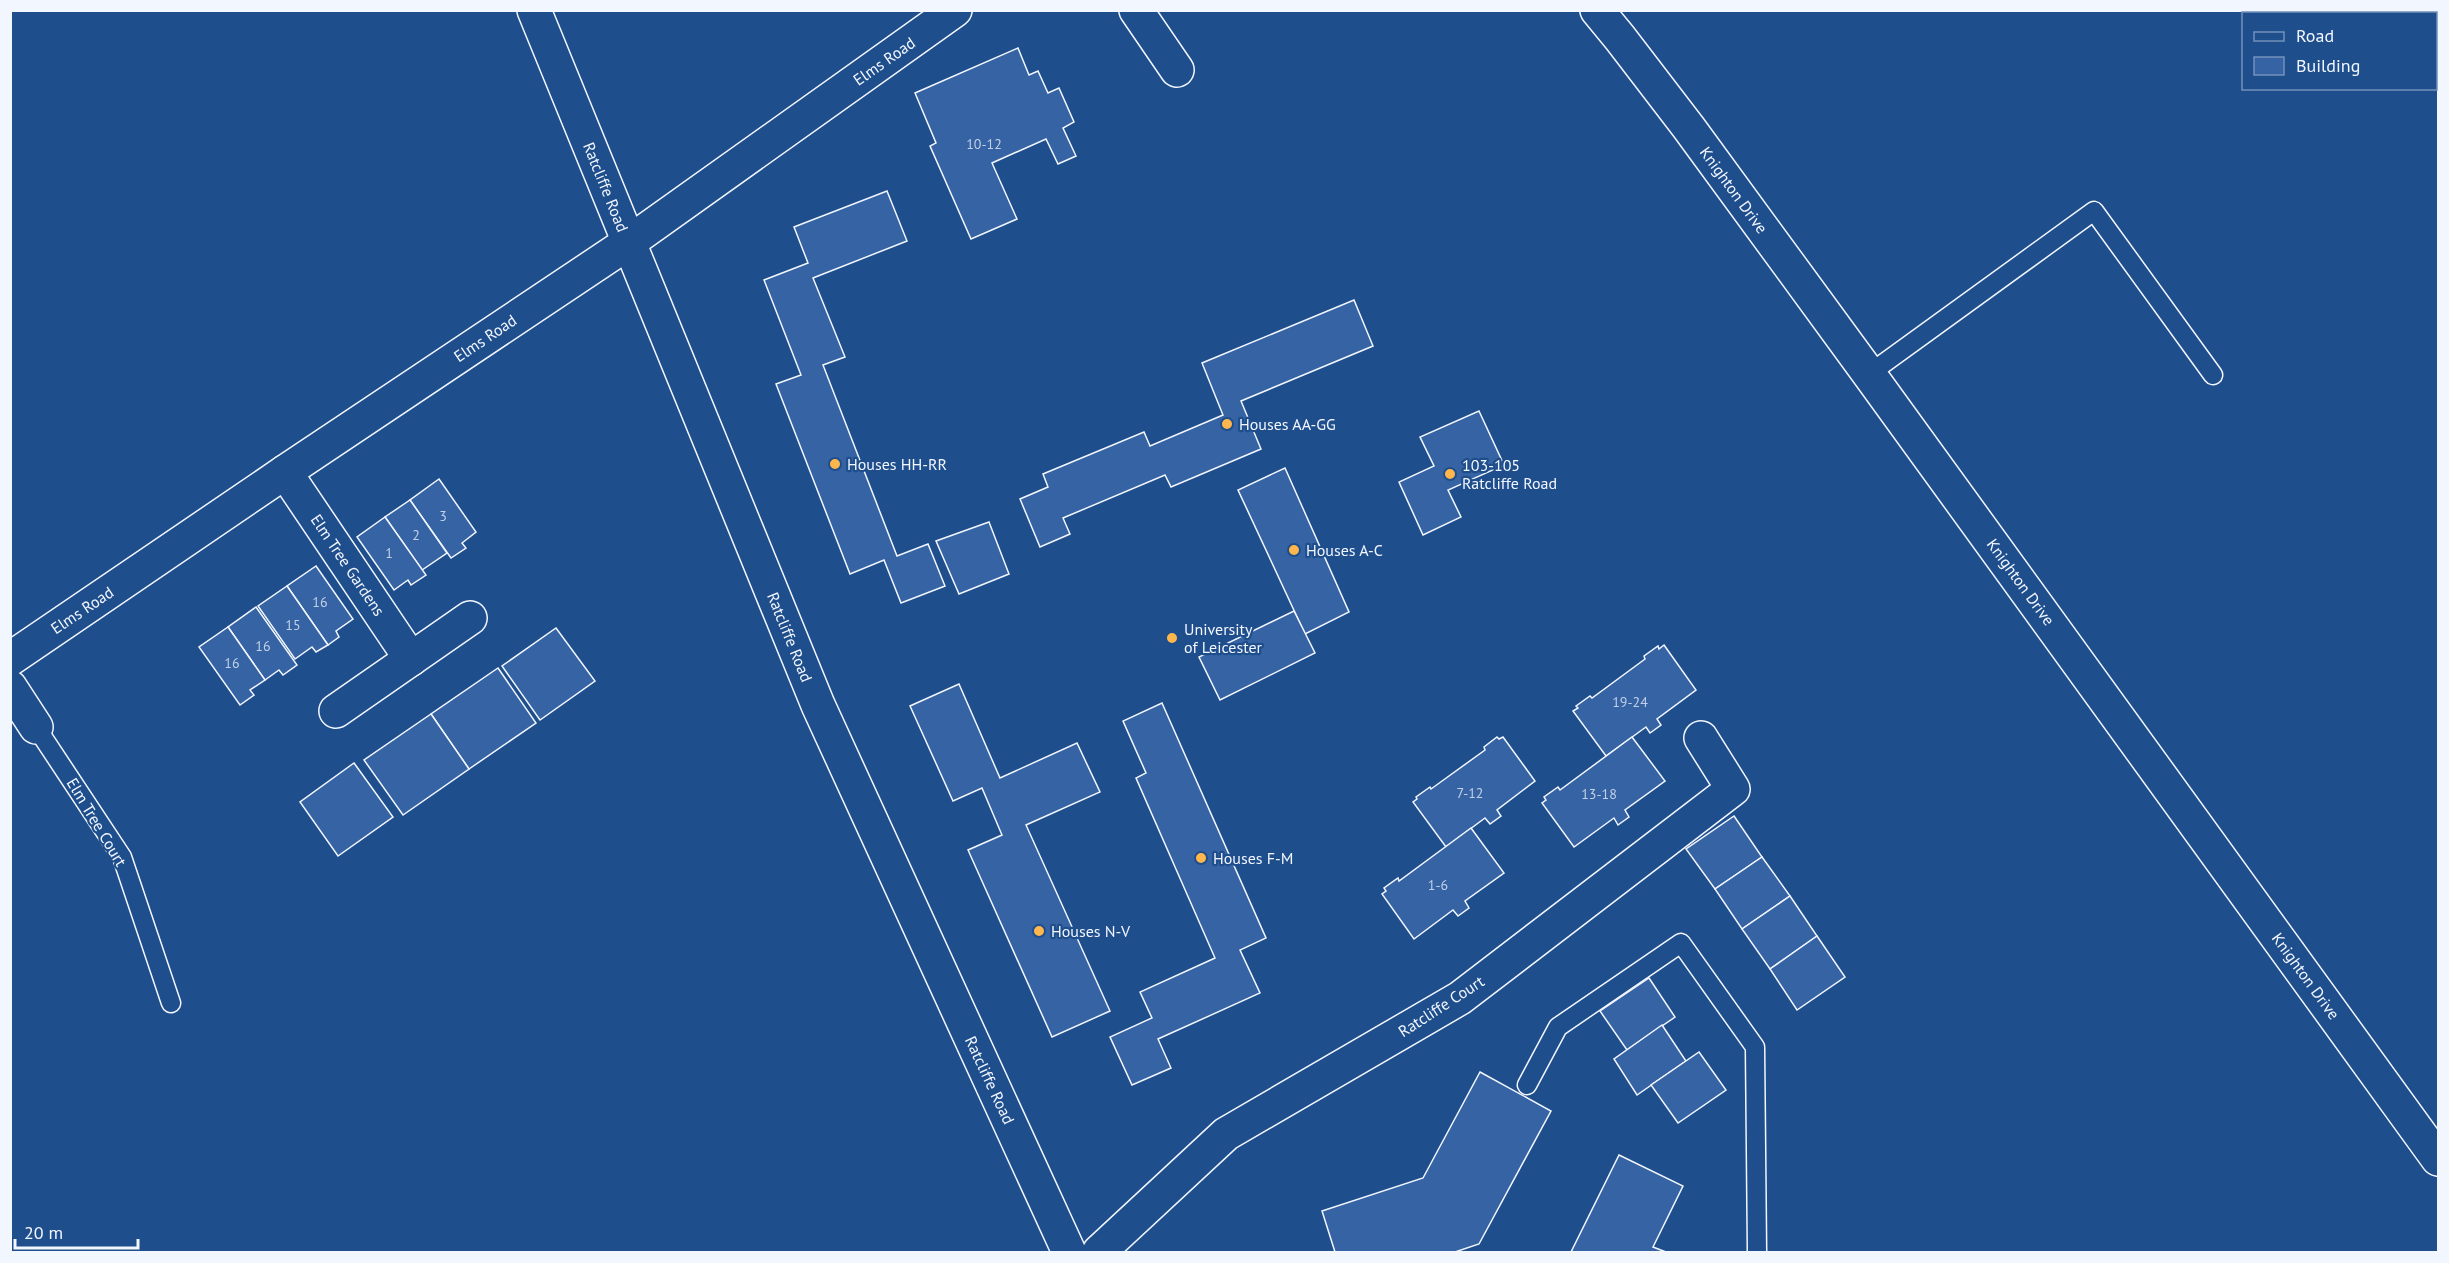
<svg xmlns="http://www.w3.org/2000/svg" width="2449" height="1263" viewBox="0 0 2449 1263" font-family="'PT Sans',sans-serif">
  <rect width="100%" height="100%" fill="#1f4e8c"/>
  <g fill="#3563a3" stroke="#f2f6ff" stroke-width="1.5">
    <path d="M 1018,48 L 1029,75 L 1038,71 L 1048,93 L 1059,88 L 1074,122 L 1063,128 L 1076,156 L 1058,164 L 1046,139 L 992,163 L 1017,219 L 971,239 L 930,146 L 936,143 L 915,93 Z"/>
    <path d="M 887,191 L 907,241 L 813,278 L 845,357 L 823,365 L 897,556 L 928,544 L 945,586 L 901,603 L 884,560 L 850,574 L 776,384 L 801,375 L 764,280 L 808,263 L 794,227 Z"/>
    <path d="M 1354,300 L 1373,346 L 1241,401 L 1261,449 L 1171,487 L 1165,475 L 1063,518 L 1070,534 L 1040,547 L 1020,499 L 1048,487 L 1043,474 L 1144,432 L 1150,446 L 1223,415 L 1202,363 Z"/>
    <path d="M 1479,411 L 1504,465 L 1448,490 L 1461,517 L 1423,535 L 1399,482 L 1434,466 L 1420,437 Z"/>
    <path d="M 1285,468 L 1349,612 L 1305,634 L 1238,490 Z"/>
    <path d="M 439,479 L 476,532 L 462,543 L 466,548 L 451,558 L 410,500 Z"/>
    <path d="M 410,500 L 447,553 L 422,570 L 385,517 Z"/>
    <path d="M 385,517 L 426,575 L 411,585 L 408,580 L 394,590 L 357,537 Z"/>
    <path d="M 989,522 L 1009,574 L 959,594 L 936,541 Z"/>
    <path d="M 316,566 L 353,619 L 336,631 L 339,637 L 328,645 L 287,586 Z"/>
    <path d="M 287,586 L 328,645 L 316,652 L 312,647 L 295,659 L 258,606 Z"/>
    <path d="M 256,607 L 297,665 L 283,675 L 279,670 L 265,680 L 228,627 Z"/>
    <path d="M 1294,611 L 1315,653 L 1220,700 L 1199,657 Z"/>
    <path d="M 228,627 L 265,680 L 250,690 L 254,695 L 240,705 L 199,647 Z"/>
    <path d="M 556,628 L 595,681 L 540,720 L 502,666 Z"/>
    <path d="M 1664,645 L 1696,690 L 1657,719 L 1661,725 L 1650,733 L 1646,727 L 1606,756 L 1573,711 L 1578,708 L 1576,706 L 1590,696 L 1592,698 L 1645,659 L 1644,656 L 1658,646 L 1659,649 Z"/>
    <path d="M 498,668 L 536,723 L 469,769 L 431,714 Z"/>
    <path d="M 959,684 L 1000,778 L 1077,743 L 1100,792 L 1026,825 L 1110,1011 L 1052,1037 L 968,850 L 1002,835 L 982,788 L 953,801 L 910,706 Z"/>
    <path d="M 1162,703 L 1266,938 L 1240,950 L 1260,993 L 1158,1039 L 1171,1068 L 1132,1085 L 1110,1037 L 1152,1018 L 1140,992 L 1215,958 L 1136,778 L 1146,773 L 1123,721 Z"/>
    <path d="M 431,714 L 469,769 L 403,815 L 364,760 Z"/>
    <path d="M 1497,737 L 1499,739 L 1503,737 L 1535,781 L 1497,810 L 1501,816 L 1490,824 L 1485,818 L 1446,847 L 1413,802 L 1417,799 L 1416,797 L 1430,787 L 1431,789 L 1485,750 L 1484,747 Z"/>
    <path d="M 1632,737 L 1665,781 L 1625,810 L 1629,817 L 1618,825 L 1614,818 L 1574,847 L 1542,803 L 1546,800 L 1544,797 L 1558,787 L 1560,790 Z"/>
    <path d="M 354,763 L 393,817 L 338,856 L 300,802 Z"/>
    <path d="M 1734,816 L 1762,857 L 1715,889 L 1686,849 Z"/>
    <path d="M 1471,828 L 1504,873 L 1465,901 L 1469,908 L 1458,916 L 1453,910 L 1414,939 L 1382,894 L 1386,891 L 1384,888 L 1398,878 L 1399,881 Z"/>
    <path d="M 1762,857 L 1790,896 L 1742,929 L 1715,889 Z"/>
    <path d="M 1790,896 L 1817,936 L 1770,969 L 1742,929 Z"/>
    <path d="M 1817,936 L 1845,977 L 1797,1010 L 1770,969 Z"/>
    <path d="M 1649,978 L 1675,1017 L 1627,1050 L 1600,1011 Z"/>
    <path d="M 1662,1025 L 1686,1061 L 1637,1095 L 1614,1059 Z"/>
    <path d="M 1699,1052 L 1726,1090 L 1678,1123 L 1651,1085 Z"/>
    <path d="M 1480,1072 L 1551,1111 L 1479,1244 L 1455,1252 L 1335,1252 L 1322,1211 L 1423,1178 Z"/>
    <path d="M 1619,1155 L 1683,1186 L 1653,1247 L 1666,1252 L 1571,1252 Z"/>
  </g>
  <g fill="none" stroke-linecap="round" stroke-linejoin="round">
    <g stroke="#f2f6ff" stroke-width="21">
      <g id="service">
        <path d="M 1869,374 L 2094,211 L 2213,375"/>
        <path d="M 36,727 L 122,857 L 171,1003"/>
        <path d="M 1527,1085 L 1558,1027 L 1681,943 L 1755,1047 L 1757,1252"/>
      </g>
    </g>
    <g stroke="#f2f6ff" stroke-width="36">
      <g id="minor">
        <path d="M 534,10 L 818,705 L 1069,1252"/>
        <path d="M 1136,10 L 1177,70"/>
        <path d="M 1597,10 L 1620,38 L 1689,128 L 1869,374 L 2438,1159"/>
        <path d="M 285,472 L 411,659"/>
        <path d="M 10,659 L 285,472 L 628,243 L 955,10"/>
        <path d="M 10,687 L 36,727"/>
        <path d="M 336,711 L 470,618"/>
        <path d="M 1099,1252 L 1226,1134 L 1460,998 L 1733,789 L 1701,738"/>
      </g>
    </g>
    <use href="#service" stroke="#1f4e8c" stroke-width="18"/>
    <use href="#minor" stroke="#1f4e8c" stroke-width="33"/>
  </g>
  <g fill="#ffb74d" stroke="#1f4e8c" stroke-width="2">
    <circle cx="1227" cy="424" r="6"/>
    <circle cx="835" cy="464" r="6"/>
    <circle cx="1450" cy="474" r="6"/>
    <circle cx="1294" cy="550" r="6"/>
    <circle cx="1172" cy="638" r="6"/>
    <circle cx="1201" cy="858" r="6"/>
    <circle cx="1039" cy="931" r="6"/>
  </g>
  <g text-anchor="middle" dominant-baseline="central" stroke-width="4.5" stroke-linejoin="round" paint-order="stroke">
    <g font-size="14" fill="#c3d1e8">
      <text x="984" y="144">10-12</text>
      <text x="443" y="516">3</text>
      <text x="416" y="535">2</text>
      <text x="389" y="553">1</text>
      <text x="320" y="602">16</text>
      <text x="293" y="625">15</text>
      <text x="263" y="646">16</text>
      <text x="232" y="663">16</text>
      <text x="1630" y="702">19-24</text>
      <text x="1470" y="793">7-12</text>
      <text x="1599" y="794">13-18</text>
      <text x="1438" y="885">1-6</text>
    </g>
    <g font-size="16" fill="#f2f6ff" stroke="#1f4e8c">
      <text transform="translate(884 61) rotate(-35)">Elms Road</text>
      <text transform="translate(606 187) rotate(68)">Ratcliffe Road</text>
      <text transform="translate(1734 190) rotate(54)">Knighton Drive</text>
      <text transform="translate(485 338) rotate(-34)">Elms Road</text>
      <text transform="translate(348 565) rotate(56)">Elm Tree Gardens</text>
      <text transform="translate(2021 582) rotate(54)">Knighton Drive</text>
      <text transform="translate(82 610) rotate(-34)">Elms Road</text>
      <text transform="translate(790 637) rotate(68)">Ratcliffe Road</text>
      <text transform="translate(97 822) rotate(59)">Elm Tree Court</text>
      <text transform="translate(2306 976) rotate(54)">Knighton Drive</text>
      <text transform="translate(1441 1006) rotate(-33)">Ratcliffe Court</text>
      <text transform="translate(990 1080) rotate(65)">Ratcliffe Road</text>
    </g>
    <g font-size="16" fill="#f2f6ff" stroke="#1f4e8c" text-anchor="start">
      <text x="1239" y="424">Houses AA-GG</text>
      <text x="847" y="464">Houses HH-RR</text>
      <text x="1462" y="465">103-105<tspan x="1462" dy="18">Ratcliffe Road</tspan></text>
      <text x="1306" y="550">Houses A-C</text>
      <text x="1184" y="629">University<tspan x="1184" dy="18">of Leicester</tspan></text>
      <text x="1213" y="858">Houses F-M</text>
      <text x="1051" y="931">Houses N-V</text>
    </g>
  </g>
  <rect width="2449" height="1263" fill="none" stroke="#f2f6ff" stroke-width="24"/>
  <rect x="2242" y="12" width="195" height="78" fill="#1f4e8c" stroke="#7391ba" stroke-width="1.5"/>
  <rect x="2254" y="32" width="30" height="9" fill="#1f4e8c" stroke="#7391ba" stroke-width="1.5"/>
  <text x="2296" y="42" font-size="18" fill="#f2f6ff">Road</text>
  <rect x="2254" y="57" width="30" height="18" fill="#3563a3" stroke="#7391ba" stroke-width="1.5"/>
  <text x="2296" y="72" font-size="18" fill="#f2f6ff">Building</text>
  <path d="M15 1239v9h123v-9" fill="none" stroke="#f2f6ff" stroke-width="3"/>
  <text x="24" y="1239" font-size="18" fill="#f2f6ff" stroke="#1f4e8c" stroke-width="4.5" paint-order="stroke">20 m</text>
</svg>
